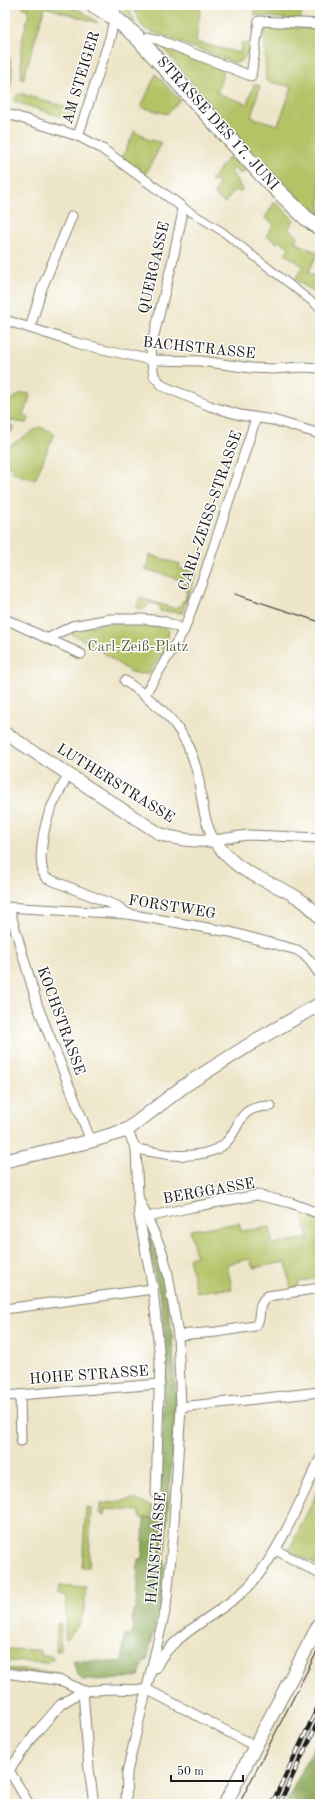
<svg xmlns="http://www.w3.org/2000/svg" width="325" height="1809" viewBox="0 0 325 1809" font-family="'Old Standard TT',serif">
  <rect width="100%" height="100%" fill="#fff"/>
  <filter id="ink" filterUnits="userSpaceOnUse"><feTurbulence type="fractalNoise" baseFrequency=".025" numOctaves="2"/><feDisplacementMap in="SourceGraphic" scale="8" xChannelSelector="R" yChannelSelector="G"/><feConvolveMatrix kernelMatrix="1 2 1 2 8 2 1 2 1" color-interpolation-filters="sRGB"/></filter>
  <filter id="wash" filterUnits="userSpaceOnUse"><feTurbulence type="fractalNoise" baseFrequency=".012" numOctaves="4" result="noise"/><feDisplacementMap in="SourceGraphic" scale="16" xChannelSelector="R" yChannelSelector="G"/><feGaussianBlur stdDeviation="0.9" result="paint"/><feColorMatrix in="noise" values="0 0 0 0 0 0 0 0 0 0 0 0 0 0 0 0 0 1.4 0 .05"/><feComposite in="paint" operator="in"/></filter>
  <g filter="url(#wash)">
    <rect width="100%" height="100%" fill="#ede5c7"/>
    <g fill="#b3c366" stroke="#687041">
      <path d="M 23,5 C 53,5 74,1 98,23 L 45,7 L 23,80 L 21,79 C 22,67 20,53 22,41 C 24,29 28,21 29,9 L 23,8 Z"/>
      <path d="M 123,5 L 128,5 L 135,23 L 134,24 L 125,13 Z"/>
      <path d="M 133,5 L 201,5 L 196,42 L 240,53 L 242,43 L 253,45 C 248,53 245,61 235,63 L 145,29 L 140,23 Z"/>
      <path d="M 254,5 L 260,5 L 260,9 L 295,6 L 295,5 L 320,5 L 320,9 L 301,10 L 301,21 L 255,15 Z"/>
      <path d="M 264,26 L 320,29 L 320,216 C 260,168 210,105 161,45 L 225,68 L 217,93 L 247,104 L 254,84 L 260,86 L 251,117 L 278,125 L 292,87 L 266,81 Z"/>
      <path d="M 5,51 C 17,64 11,84 7,99 L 5,98 Z"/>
      <path d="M 156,74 L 180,100 L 167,114 L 141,107 Z"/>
      <path d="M 22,94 L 76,110 L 74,118 L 70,120 L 14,101 L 17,95 Z"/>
      <path d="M 135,130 L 136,133 L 144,135 L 144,138 L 162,143 L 145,175 L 122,158 Z"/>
      <path d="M 233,157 L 246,170 L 243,173 L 238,173 L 236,169 L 231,171 C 234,178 241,184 242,191 L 239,192 L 235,189 L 225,203 L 214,195 L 219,183 L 211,180 L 228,158 Z"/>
      <path d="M 275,201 L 294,220 L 288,229 L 298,236 L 295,242 L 318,253 L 308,272 L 320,280 L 320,287 L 316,294 L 295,279 L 303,266 L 285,254 L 289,247 L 280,241 L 278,243 L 266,236 L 274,224 L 265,218 Z"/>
      <path d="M 25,393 L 29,394 L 30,397 L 23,415 L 29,418 L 28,422 L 25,423 L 5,420 L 5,404 L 20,394 Z"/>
      <path d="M 5,424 L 13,426 L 12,431 L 5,435 Z"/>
      <path d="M 39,427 L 51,431 L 54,434 L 35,480 L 12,473 L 13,468 L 5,465 L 5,449 Z"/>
      <path d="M 150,555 L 180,564 L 179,568 L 196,573 L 182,613 L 160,611 L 159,605 L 151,603 L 144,609 L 136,608 L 140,598 L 176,609 L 177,606 L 180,607 L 182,601 L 185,601 L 187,592 L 185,591 L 187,585 L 184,584 L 185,581 L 145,569 Z"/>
      <path d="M 129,622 L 161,625 L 169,631 L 165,650 L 149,673 L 139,674 L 129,671 L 92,645 L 70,633 L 70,631 L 99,624 Z"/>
      <path d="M 303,1213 L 312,1215 L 320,1221 L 320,1278 L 300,1281 L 296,1288 L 291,1289 L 286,1262 L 253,1268 L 250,1259 L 227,1264 L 232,1289 L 210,1290 L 197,1293 L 189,1258 L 196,1256 L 190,1230 L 239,1223 L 241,1231 L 270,1227 L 273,1244 L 308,1238 Z"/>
      <path d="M 320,1486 L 320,1567 L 289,1550 Z"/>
      <path d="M 134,1499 L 153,1507 L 152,1518 L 140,1518 L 140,1511 L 105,1509 L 104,1516 L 100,1513 L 100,1504 Z"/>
      <path d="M 86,1507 L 91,1508 L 89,1567 L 82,1567 Z"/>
      <path d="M 59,1586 L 86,1588 L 84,1613 L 80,1623 L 67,1639 L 65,1639 L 66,1596 L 58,1595 Z"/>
      <path d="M 57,1623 L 61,1623 L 60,1651 L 56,1651 Z"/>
      <path d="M 5,1649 L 40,1650 L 40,1655 L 51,1656 L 54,1659 L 48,1661 L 48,1663 L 5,1661 Z"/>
      <path d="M 5,1668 L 58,1673 L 61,1678 L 5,1670 Z"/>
    </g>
    <g fill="#8ea95b" stroke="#55623c">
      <path d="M 141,1217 L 151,1238 L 166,1287 L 172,1336 L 176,1399 L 160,1619 L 155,1623 L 147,1661 L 144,1662 L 139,1676 L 125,1679 L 83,1680 L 77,1675 L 73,1660 L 122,1662 L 124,1636 L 132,1636 L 133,1611 L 136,1611 L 138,1559 L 142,1559 L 144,1518 L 158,1518 L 166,1355 L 161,1299 Z"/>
      <path d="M 320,1735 L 320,1804 L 285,1804 Z"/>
    </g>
  </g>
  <g filter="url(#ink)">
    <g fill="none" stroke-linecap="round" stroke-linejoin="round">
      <g stroke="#848072" stroke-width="9">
        <path id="pedestrian" d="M 181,206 L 223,232 L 320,308"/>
      </g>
      <g stroke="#848072" stroke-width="11">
        <g id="minor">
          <path d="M 142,42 L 148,37 L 159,40 L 251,76 L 259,21 L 320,24"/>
          <path d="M 5,113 L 78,136 L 101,148 L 181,206 L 182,216 L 173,259 L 150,351 L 154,376 L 163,386 L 210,406 L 240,415 L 273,420 L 320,434"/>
          <path d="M 78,136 L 110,38 L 117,5"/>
          <path d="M 5,320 L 77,343 L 151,360 L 201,361 L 251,368 L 274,369 L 302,367 L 320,368"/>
          <path d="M 30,328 L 42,288 L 72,216"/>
          <path d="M 5,619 L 81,654"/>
          <path d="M 49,638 L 72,626 L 110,619 L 143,619 L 163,621 L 184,630"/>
          <path d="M 125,681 C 165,708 190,732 199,781 C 202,801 204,822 214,840 L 247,835 L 320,838"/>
          <path d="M 145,694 L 184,630 L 206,570 L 256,418"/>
          <path d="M 68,775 C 62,787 55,799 50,811 C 44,826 36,864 46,878 L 117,906 L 128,914"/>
          <path d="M 5,907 L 128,914 L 230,932 L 297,950 C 308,956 313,965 320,975"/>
          <path d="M 9,908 L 38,1007 L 91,1141"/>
          <path d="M 127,1130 L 136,1149 L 139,1216 L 153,1289 L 160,1360 L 156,1494"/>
          <path d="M 136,1149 C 160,1153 181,1159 205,1153 C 211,1151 217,1150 222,1146 C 243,1130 233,1106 271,1106"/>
          <path d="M 148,1217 L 192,1207 L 257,1195 L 291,1203 L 320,1214"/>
          <path d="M 5,1309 L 153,1289"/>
          <path d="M 178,1335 L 216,1332 L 255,1326 C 264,1318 254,1306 268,1296 L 320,1288"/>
          <path d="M 20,1395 L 21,1441"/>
          <path d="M 5,1396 L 160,1384"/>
          <path d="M 181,1407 L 320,1392"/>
          <path d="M 276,1550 L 320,1574"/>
          <path d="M 156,1668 C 168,1635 227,1611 251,1584 C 282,1548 299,1502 320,1459"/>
          <path d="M 5,1673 L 63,1681 L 83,1691 L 89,1769 L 94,1804"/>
          <path d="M 9,1770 L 29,1804"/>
          <path d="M 5,1776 L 35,1734 L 61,1704 L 83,1691 L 110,1689 L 148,1690 L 255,1746"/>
          <path d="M 126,1804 L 127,1772 L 166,1607 L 173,1537 L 181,1407 L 178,1335 L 168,1274 L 162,1251 L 138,1197"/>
        </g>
      </g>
      <g stroke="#848072" stroke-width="14">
        <path id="tertiary" d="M 5,733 L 160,834 C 179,840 195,842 214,840 C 221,850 230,860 240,867 C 266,885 300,891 320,918"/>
      </g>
      <g stroke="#848072" stroke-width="15">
        <g id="secondary">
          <path d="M 5,1161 L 91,1141 L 127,1130 L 184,1086 L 260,1038 L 320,1004"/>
          <path d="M 225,1804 L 320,1623"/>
        </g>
      </g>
      <g stroke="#848072" stroke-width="17">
        <path id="primary" d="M 94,5 L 115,18 L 137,37 L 264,177 L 306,218 L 320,228"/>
      </g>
      <use href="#pedestrian" stroke="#fff" stroke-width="7"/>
      <use href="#minor" stroke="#fff" stroke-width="9"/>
      <use href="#tertiary" stroke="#fff" stroke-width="12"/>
      <use href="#secondary" stroke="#fff" stroke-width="13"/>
      <use href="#primary" stroke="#fff" stroke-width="15"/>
      <g stroke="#1c1c1c" stroke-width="1">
        <path d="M 235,594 L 320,622"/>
        <path d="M 239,1804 L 320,1646"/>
      </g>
      <g stroke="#1c1c1c" stroke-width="4.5">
        <g id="rail">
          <path d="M 272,1804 L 320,1703"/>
          <path d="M 279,1804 L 320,1718"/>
        </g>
      </g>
      <use href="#rail" stroke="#fff" stroke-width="3" stroke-dasharray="9" stroke-linecap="butt"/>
    </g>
  </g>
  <g text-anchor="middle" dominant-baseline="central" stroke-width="3" stroke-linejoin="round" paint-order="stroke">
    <g font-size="15" fill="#1c1c1c" stroke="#fff">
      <text transform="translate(82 78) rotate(-73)">AM STEIGER</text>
      <text transform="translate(217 124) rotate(48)">STRASSE DES 17. JUNI</text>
      <text transform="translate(155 268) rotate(-77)">QUERGASSE</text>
      <text transform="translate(199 349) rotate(6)">BACHSTRASSE</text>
      <text transform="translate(211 511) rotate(-71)">CARL-ZEISS-STRASSE</text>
      <text transform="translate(115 784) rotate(32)">LUTHERSTRASSE</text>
      <text transform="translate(172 908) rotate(9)">FORSTWEG</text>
      <text transform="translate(60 1021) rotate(70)">KOCHSTRASSE</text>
      <text transform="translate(209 1192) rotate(-10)">BERGGASSE</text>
      <text transform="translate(89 1376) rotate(-4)">HOHE STRASSE</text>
      <text transform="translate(157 1548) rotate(-85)">HAINSTRASSE</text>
    </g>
    <g font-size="15" fill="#585f3a" stroke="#fff">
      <text x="138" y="647">Carl-Zeiß-Platz</text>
    </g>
  </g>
  <rect width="325" height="1809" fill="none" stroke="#fff" stroke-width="20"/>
  <path d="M171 1775v6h72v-6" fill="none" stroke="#1c1c1c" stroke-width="2"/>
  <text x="177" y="1775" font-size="12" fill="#1c1c1c" stroke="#ffffff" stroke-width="3" paint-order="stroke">50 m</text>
</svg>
